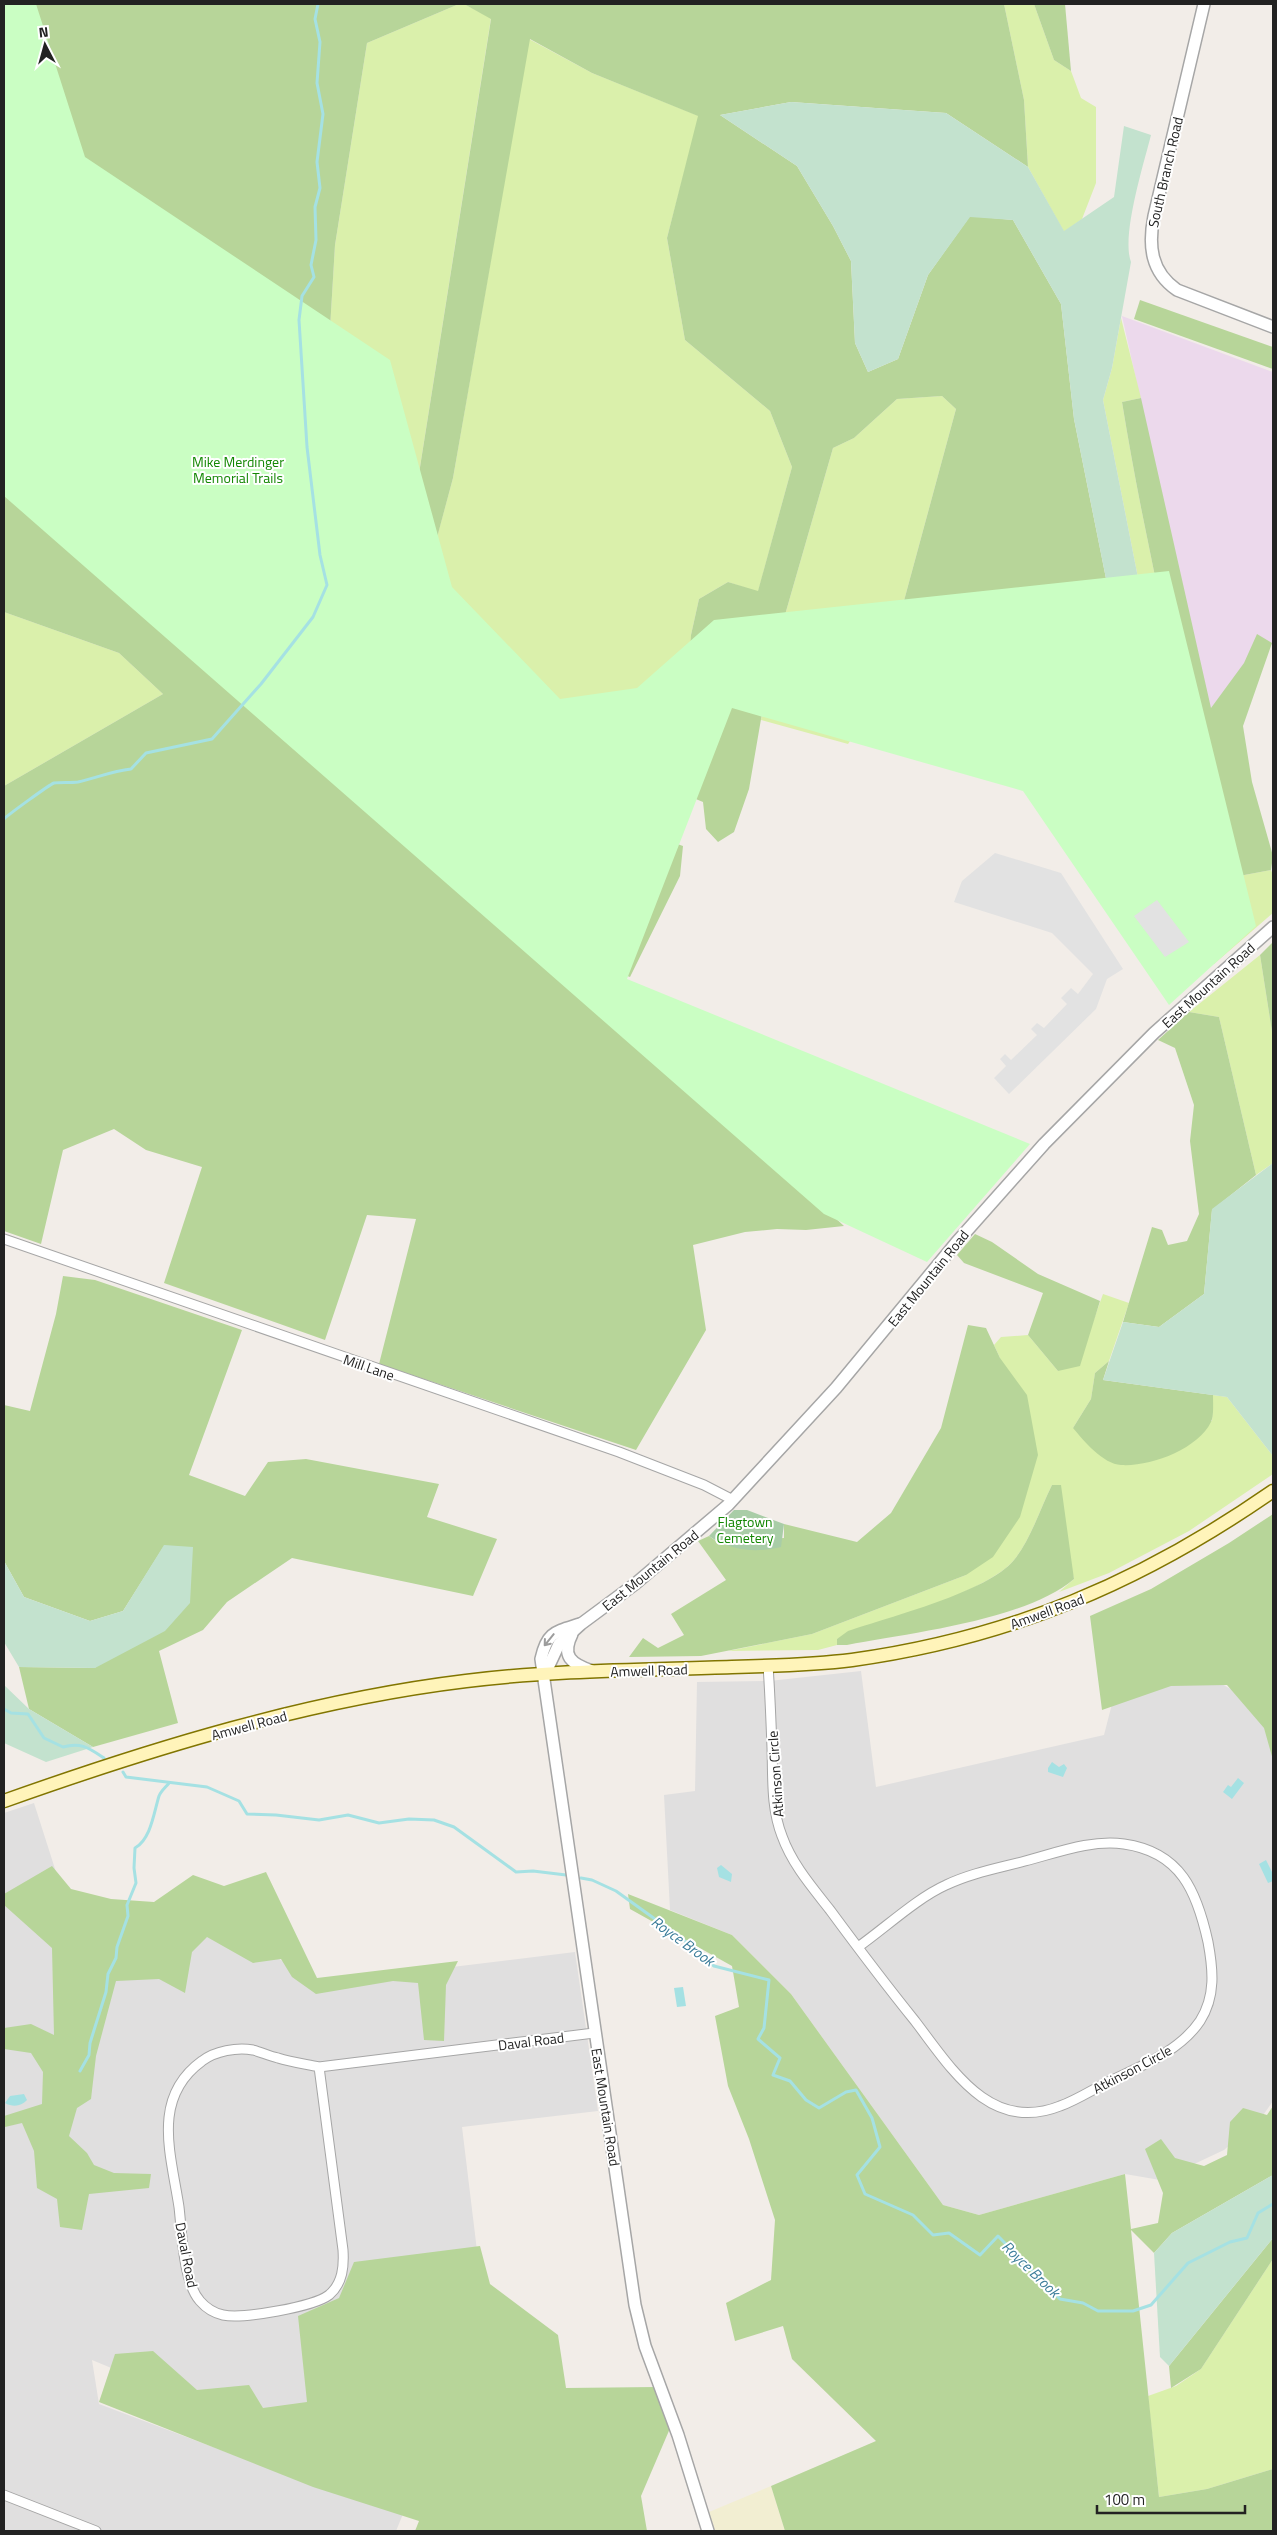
<svg xmlns="http://www.w3.org/2000/svg" width="1277" height="2535" viewBox="0 0 1277 2535" font-family="'Titillium Web',sans-serif">
  <rect width="100%" height="100%" fill="#f2ede8"/>
  <g fill="#e0dfdf">
    <path d="M 1155,1670 L 1213,1679 L 1241,1695 L 1266,1724 L 1273,1742 L 1273,2101 L 1261,2118 L 1224,2150 L 1160,2180 L 1125,2174 L 979,2215 L 943,2205 L 791,1994 L 732,1935 L 670,1910 L 664,1795 L 695,1791 L 697,1682 L 769,1681 L 861,1671 L 876,1787 L 1104,1735 L 1113,1700 Z"/>
    <path d="M 34,1803 L 63,1894 L 103,1984 L 218,1923 L 320,1983 L 575,1952 L 598,2111 L 462,2127 L 478,2259 L 320,2419 L 256,2428 L 92,2360 L 99,2404 L 308,2483 L 403,2514 L 396,2531 L 4,2531 L 4,1813 Z"/>
  </g>
  <path fill="#ecd9ec" d="M 1122,316 L 1273,372 L 1273,645 L 1260,641 L 1210,713 Z"/>
  <path fill="#f2eed2" d="M 771,2486 L 785,2531 L 715,2531 L 709,2512 Z"/>
  <g fill="#daf0ab">
    <path d="M 459,4 L 464,4 L 491,18 L 408,543 L 431,559 L 453,478 L 529,39 L 592,73 L 699,116 L 667,238 L 685,340 L 770,411 L 792,467 L 758,592 L 728,582 L 699,599 L 691,635 L 690,732 L 678,754 L 558,765 L 486,694 L 386,575 L 343,556 L 327,379 L 335,245 L 367,43 Z"/>
    <path d="M 1004,4 L 1034,4 L 1054,60 L 1071,71 L 1081,98 L 1096,107 L 1096,183 L 1082,219 L 1064,232 L 1028,167 L 1024,100 Z"/>
    <path d="M 1121,318 L 1141,398 L 1122,402 C 1148,562 1188,721 1223,879 L 1271,870 L 1273,875 L 1273,913 L 1214,964 L 1103,400 L 1112,368 Z"/>
    <path d="M 942,396 L 956,409 L 876,704 L 848,744 L 761,720 L 770,667 L 833,448 L 854,438 L 897,399 Z"/>
    <path d="M 4,612 L 119,653 L 163,694 L 4,786 Z"/>
    <path d="M 1260,955 L 1273,1038 L 1273,1163 L 1256,1175 L 1219,1017 L 1189,1012 Z"/>
    <path d="M 1103,1294 L 1129,1303 L 1109,1361 L 1095,1373 L 1091,1399 L 1073,1428 L 1212,1421 L 1213,1395 L 1227,1397 L 1273,1456 L 1273,1474 L 1189,1531 L 1109,1573 L 1059,1592 L 1074,1579 L 1052,1485 C 1040,1509 1031,1539 1014,1560 C 988,1592 879,1623 837,1639 L 837,1645 L 818,1650 L 728,1651 L 812,1634 L 966,1575 L 1000,1358 L 994,1345 L 1001,1337 L 1028,1335 L 1058,1371 L 1089,1333 Z"/>
    <path d="M 1273,2259 L 1273,2469 L 1207,2489 L 1159,2497 L 1148,2396 L 1176,2386 L 1201,2369 Z"/>
  </g>
  <g fill="#b7d599">
    <path d="M 4,4 L 459,4 L 367,43 L 335,245 L 327,379 L 343,556 L 385,575 L 486,694 L 558,765 L 678,754 L 690,732 L 688,687 L 691,635 L 699,599 L 728,582 L 758,591 L 792,467 L 770,411 L 685,340 L 667,238 L 698,116 L 592,73 L 530,39 L 453,478 L 431,560 L 408,543 L 491,19 L 464,4 L 1004,4 L 1024,100 L 1028,167 L 946,113 L 791,102 L 720,115 L 797,166 L 833,226 L 851,261 L 855,343 L 868,372 L 898,359 L 928,275 L 970,216 L 1013,220 L 1061,304 L 1074,419 L 1154,818 L 1164,854 L 1137,841 L 1099,863 L 1066,802 L 969,769 L 959,748 L 905,732 L 876,704 L 956,409 L 942,396 L 897,399 L 854,438 L 833,448 L 770,667 L 749,789 L 734,832 L 718,842 L 706,829 L 703,802 L 674,790 L 666,809 L 640,818 L 652,835 L 683,846 L 680,876 L 630,977 L 617,972 L 4,410 Z"/>
    <path d="M 1034,4 L 1065,4 L 1071,71 L 1054,60 Z"/>
    <path d="M 1140,300 L 1273,347 L 1273,369 L 1134,319 Z"/>
    <path d="M 1141,398 L 1211,708 L 1244,663 L 1257,634 L 1272,643 L 1243,726 L 1252,782 L 1273,856 L 1271,870 L 1223,879 C 1188,721 1148,562 1122,402 Z"/>
    <path d="M 4,455 L 844,1226 L 806,1230 L 777,1229 L 745,1232 L 693,1245 L 706,1330 L 636,1450 L 379,1364 L 416,1219 L 367,1215 L 325,1340 L 164,1283 L 202,1167 L 146,1150 L 114,1129 L 63,1150 L 41,1244 L 4,1231 L 4,786 L 163,694 L 119,653 L 4,612 Z"/>
    <path d="M 1273,942 L 1273,1038 L 1260,955 Z"/>
    <path d="M 1189,1012 L 1219,1017 L 1256,1175 L 1212,1210 L 1204,1294 L 1159,1327 L 1123,1322 L 1152,1227 L 1162,1230 L 1168,1245 L 1187,1241 L 1199,1214 L 1190,1141 L 1194,1105 L 1175,1048 L 1158,1040 Z"/>
    <path d="M 975,1234 L 992,1242 L 1038,1274 L 1100,1301 L 1080,1366 L 1058,1371 L 1028,1335 L 1043,1293 L 964,1263 L 957,1255 Z"/>
    <path d="M 63,1276 L 95,1280 L 242,1330 L 189,1475 L 245,1496 L 268,1462 L 306,1459 L 439,1484 L 427,1517 L 497,1539 L 473,1596 L 292,1558 L 227,1602 L 203,1630 L 159,1651 L 178,1723 L 93,1747 L 29,1709 L 19,1667 L 95,1668 L 164,1546 L 123,1611 L 90,1621 L 24,1597 L 4,1561 L 4,1405 L 30,1411 L 56,1314 Z"/>
    <path d="M 968,1325 L 986,1328 L 1000,1358 L 1027,1395 L 1038,1455 L 1020,1517 L 993,1557 L 966,1575 L 812,1634 L 701,1656 L 629,1657 L 643,1638 L 658,1648 L 684,1635 L 671,1614 L 726,1580 L 698,1541 L 709,1536 L 716,1541 L 784,1538 L 784,1524 L 857,1542 L 891,1513 L 941,1428 Z"/>
    <path d="M 1109,1361 L 1103,1380 L 1213,1395 C 1213,1403 1214,1416 1211,1422 C 1198,1449 1150,1467 1121,1465 C 1103,1464 1084,1441 1073,1428 L 1091,1399 L 1095,1373 Z"/>
    <path d="M 1052,1485 L 1061,1485 L 1074,1579 C 1026,1620 910,1633 847,1645 L 837,1645 L 837,1639 L 848,1631 C 889,1617 988,1592 1014,1560 C 1031,1539 1040,1509 1052,1485 Z"/>
    <path d="M 1273,1514 L 1273,1760 L 1264,1728 L 1227,1685 L 1171,1686 L 1102,1710 L 1090,1616 L 1151,1589 L 1229,1543 Z"/>
    <path d="M 52,1866 L 71,1889 L 111,1899 L 154,1902 L 193,1875 L 224,1886 L 266,1872 L 317,1978 L 458,1961 L 446,1985 L 444,2041 L 424,2040 L 418,1983 L 393,1981 L 316,1994 L 292,1977 L 281,1959 L 253,1963 L 207,1937 L 192,1952 L 185,1993 L 159,1979 L 116,1981 L 96,2056 L 91,2099 L 77,2108 L 69,2136 L 87,2153 L 94,2165 L 114,2173 L 151,2174 L 149,2188 L 89,2194 L 82,2230 L 60,2227 L 57,2199 L 37,2188 L 34,2151 L 22,2123 L 5,2127 L 4,2116 L 42,2104 L 43,2072 L 31,2053 L 4,2049 L 4,2028 L 31,2024 L 54,2035 L 52,1948 L 4,1905 L 4,1894 Z"/>
    <path d="M 628,1894 L 732,1935 L 791,1994 L 943,2205 L 979,2215 L 1125,2174 L 1131,2229 L 1158,2223 L 1163,2193 L 1145,2149 L 1161,2139 L 1175,2158 L 1204,2166 L 1227,2155 L 1230,2122 L 1243,2108 L 1267,2115 L 1273,2106 L 1273,2175 L 1172,2233 L 1154,2253 L 1131,2230 L 1159,2497 L 1207,2489 L 1273,2469 L 1273,2531 L 785,2531 L 771,2486 L 876,2441 L 792,2359 L 783,2326 L 735,2341 L 726,2303 L 771,2280 L 775,2220 L 749,2139 L 728,2086 L 715,2016 L 739,2007 L 732,1966 L 630,1909 Z"/>
    <path d="M 1273,2238 L 1273,2259 L 1201,2369 L 1171,2388 L 1169,2366 Z"/>
    <path d="M 480,2246 L 490,2284 L 558,2335 L 566,2388 L 655,2387 L 671,2426 L 641,2496 L 647,2531 L 415,2531 L 419,2521 L 313,2487 L 99,2402 L 115,2354 L 153,2351 L 197,2390 L 249,2385 L 263,2408 L 307,2402 L 298,2316 L 339,2298 L 354,2262 Z"/>
  </g>
  <g fill="#c3e2ce">
    <path d="M 791,102 L 946,113 L 1028,167 L 1064,231 L 1114,197 L 1124,126 L 1151,135 C 1144,163 1121,236 1131,262 L 1112,368 L 1103,400 L 1192,852 L 1154,818 L 1074,419 L 1061,304 L 1013,220 L 970,217 L 928,275 L 898,359 L 868,372 L 855,343 L 851,261 L 833,226 L 797,166 L 720,115 Z"/>
    <path d="M 1273,1163 L 1273,1456 L 1227,1397 L 1103,1380 L 1123,1322 L 1159,1327 L 1204,1294 L 1212,1209 Z"/>
    <path d="M 164,1545 L 193,1547 L 190,1603 L 165,1631 L 95,1668 L 19,1667 L 4,1642 L 4,1561 L 24,1597 L 90,1621 L 123,1611 Z"/>
    <path d="M 4,1685 L 29,1709 L 93,1747 L 46,1762 L 4,1743 Z"/>
    <path d="M 1273,2175 L 1273,2238 L 1169,2366 L 1160,2357 L 1154,2253 L 1172,2233 Z"/>
  </g>
  <path fill="#a9cda7" d="M 734,1510 L 747,1510 L 784,1524 L 781,1547 C 757,1553 730,1551 709,1536 Z"/>
  <path fill="#cafec3" d="M 4,4 L 36,4 L 85,157 L 390,360 L 452,587 L 560,699 L 637,688 L 714,620 L 1169,571 L 1256,926 L 1169,1005 L 1023,791 L 732,708 L 627,979 L 1030,1144 L 927,1262 L 824,1214 L 4,496 Z"/>
  <g fill="#e2e2e2">
    <path d="M 995,853 L 1061,873 L 1123,969 L 1107,979 L 1096,1009 L 1009,1094 L 994,1078 L 1006,1066 L 1000,1059 L 1005,1054 L 1011,1060 L 1037,1035 L 1031,1029 L 1037,1023 L 1044,1028 L 1067,1004 L 1061,998 L 1071,988 L 1078,994 L 1093,974 L 1052,933 L 954,902 L 962,881 Z"/>
    <path d="M 1157,900 L 1189,942 L 1165,957 L 1134,916 Z"/>
  </g>
  <g fill="#a5e1e3">
    <path d="M 1052,1762 L 1059,1767 L 1064,1764 L 1067,1768 L 1063,1777 L 1048,1772 L 1048,1768 Z"/>
    <path d="M 1238,1778 L 1244,1783 L 1232,1799 L 1223,1792 L 1228,1785 L 1231,1787 Z"/>
    <path d="M 1266,1860 L 1273,1874 L 1273,1881 L 1268,1883 L 1259,1864 Z"/>
    <path d="M 721,1865 L 732,1874 L 731,1882 L 719,1877 L 717,1868 Z"/>
    <path d="M 683,1987 L 686,2006 L 677,2007 L 674,1988 Z"/>
    <path d="M 24,2094 L 27,2100 C 21,2107 12,2107 5,2103 L 10,2096 Z"/>
  </g>
  <g fill="none" stroke-linecap="round" stroke-linejoin="round">
    <g stroke="#a5e1e3" stroke-width="3">
      <path d="M 4,819 C 9,814 49,785 54,783 C 62,782 70,783 78,782 C 96,778 112,771 131,769 L 146,753 L 212,739 L 261,684 L 313,617 L 327,585 L 320,555 L 307,447 L 299,320 L 302,296 L 314,277 L 311,265 L 316,240 L 315,207 L 320,188 L 317,162 L 323,114 L 317,83 L 320,42 L 315,19 L 318,4"/>
      <path d="M 4,1709 L 11,1713 L 28,1714 L 44,1738 L 63,1747 C 81,1742 89,1748 104,1758"/>
      <path d="M 123,1772 L 126,1777 L 207,1787 L 239,1801 L 247,1814 L 276,1815 L 319,1820 L 348,1815 L 379,1823 L 409,1819 L 434,1820 L 454,1827 L 516,1872 L 533,1871 L 566,1875"/>
      <path d="M 581,1878 L 592,1880 L 616,1891 L 680,1937 L 714,1966 L 769,1980 L 764,2028 L 758,2039 L 780,2058 L 773,2075 L 790,2081 L 806,2100 L 819,2108 L 846,2092 L 856,2090 L 872,2118 L 880,2147 L 857,2175 L 865,2194 L 913,2215 L 933,2235 L 949,2233 L 980,2255 L 998,2236 L 1060,2299 L 1083,2303 L 1098,2311 L 1133,2311 L 1151,2305 L 1188,2263 L 1230,2242 L 1247,2238 L 1258,2213 L 1273,2204"/>
      <path d="M 80,2071 L 89,2055 L 90,2043 L 106,1992 L 108,1974 L 116,1958 L 117,1947 L 128,1916 L 127,1905 L 136,1883 L 134,1868 L 135,1848 C 151,1839 154,1812 159,1796 C 161,1791 166,1787 169,1783"/>
    </g>
    <g stroke="#a6a6a6" stroke-width="11">
      <g id="minor">
        <path d="M 4,1239 L 619,1452 L 704,1485 L 733,1500"/>
        <path d="M 768,1666 C 770,1693 771,1721 772,1748 C 773,1778 771,1808 782,1836 C 792,1864 812,1887 830,1910 C 858,1948 886,1985 915,2021 C 951,2068 990,2134 1060,2106 C 1074,2101 1087,2093 1100,2086 C 1133,2069 1178,2054 1200,2021 C 1216,1996 1213,1969 1208,1942 C 1197,1892 1181,1852 1124,1844 C 1092,1839 1056,1853 1025,1861 C 999,1868 971,1873 946,1885 C 917,1898 885,1928 858,1947"/>
        <path d="M 319,2067 L 343,2250 C 344,2266 343,2283 329,2295 C 313,2307 243,2319 223,2315 C 214,2313 206,2308 200,2301 C 183,2282 182,2232 179,2207 C 171,2154 151,2098 202,2061 C 215,2051 237,2047 253,2050 C 261,2052 269,2056 278,2058 C 291,2062 305,2064 319,2067 L 594,2033"/>
        <path d="M 4,2495 L 96,2531"/>
      </g>
    </g>
    <g stroke="#a6a6a6" stroke-width="14">
      <g id="tertiary">
        <path d="M 1204,4 L 1154,216 C 1148,246 1151,272 1177,290 L 1273,327"/>
        <path d="M 580,1624 C 555,1632 547,1632 541,1659 L 635,2305 L 645,2346 L 678,2435 L 708,2531"/>
        <path d="M 572,1634 C 561,1656 571,1664 592,1671"/>
        <path d="M 545,1674 L 559,1644 L 581,1624 L 635,1584 L 728,1505 L 836,1388 L 956,1243 L 1044,1144 L 1154,1033 L 1273,927"/>
      </g>
    </g>
    <g stroke="#817500" stroke-width="15">
      <path id="secondary" d="M 4,1801 C 153,1748 309,1700 466,1681 C 554,1670 644,1670 732,1667 C 772,1666 812,1665 852,1660 C 1011,1638 1142,1582 1273,1491"/>
    </g>
    <use href="#minor" stroke="#fff" stroke-width="9"/>
    <use href="#tertiary" stroke="#fff" stroke-width="11"/>
    <use href="#secondary" stroke="#fff4ba" stroke-width="12"/>
  </g>
  <defs><path id="oneway-shaft" d="M-6 0H5M1.5-3L5.5 0L1.5 3" fill="none" stroke-width="1.6" stroke-linecap="round" stroke-linejoin="round" transform="scale(1.25)"/></defs>
  <use stroke="#9c9c9c" href="#oneway-shaft" transform="translate(549 1640) rotate(129)"/>
  <g text-anchor="middle" dominant-baseline="central" stroke-width="4" stroke-linejoin="round" paint-order="stroke">
    <g font-size="14" fill="#222" stroke="#fff">
      <text transform="translate(1165 172) rotate(-77)">South Branch Road</text>
      <text transform="translate(1208 985) rotate(-42)">East Mountain Road</text>
      <text transform="translate(928 1278) rotate(-51)">East Mountain Road</text>
      <text transform="translate(369 1367) rotate(19)">Mill Lane</text>
      <text transform="translate(650 1570) rotate(-39)">East Mountain Road</text>
      <text transform="translate(1047 1611) rotate(-20)">Amwell Road</text>
      <text transform="translate(649 1670) rotate(-2)">Amwell Road</text>
      <text transform="translate(249 1725) rotate(-15)">Amwell Road</text>
      <text transform="translate(775 1774) rotate(-94)">Atkinson Circle</text>
      <text transform="translate(531 2041) rotate(-7)">Daval Road</text>
      <text transform="translate(1132 2069) rotate(-28)">Atkinson Circle</text>
      <text transform="translate(606 2107) rotate(81)">East Mountain Road</text>
      <text transform="translate(187 2255) rotate(79)">Daval Road</text>
    </g>
    <g font-size="14" fill="#138703" stroke="#fff">
      <text x="238" y="461">Mike Merdinger<tspan x="238" dy="16">Memorial Trails</tspan></text>
      <text x="745" y="1521">Flagtown<tspan x="745" dy="16">Cemetery</tspan></text>
    </g>
    <g font-size="15" font-style="italic" fill="#3a7c99" stroke="#fff">
      <text transform="translate(683 1941) rotate(36)">Royce Brook</text>
      <text transform="translate(1031 2269) rotate(44)">Royce Brook</text>
    </g>
  </g>
  <rect width="1277" height="2535" fill="none" stroke="#222222" stroke-width="10"/>
  <g transform="translate(45 45) rotate(354)" stroke="#ffffff" stroke-width="4" paint-order="stroke">
  <path d="M0-4L9 19L0 12L-9 19Z" fill="#222222"/>
  <text y="-8" font-size="14" font-weight="bold" text-anchor="middle" fill="#222222">N</text>
  </g>
  <path d="M1097 2505v8h148v-8" fill="none" stroke="#222222" stroke-width="2.5"/>
  <text x="1104" y="2505" font-size="15" fill="#222222" stroke="#ffffff" stroke-width="4" paint-order="stroke">100 m</text>
</svg>
